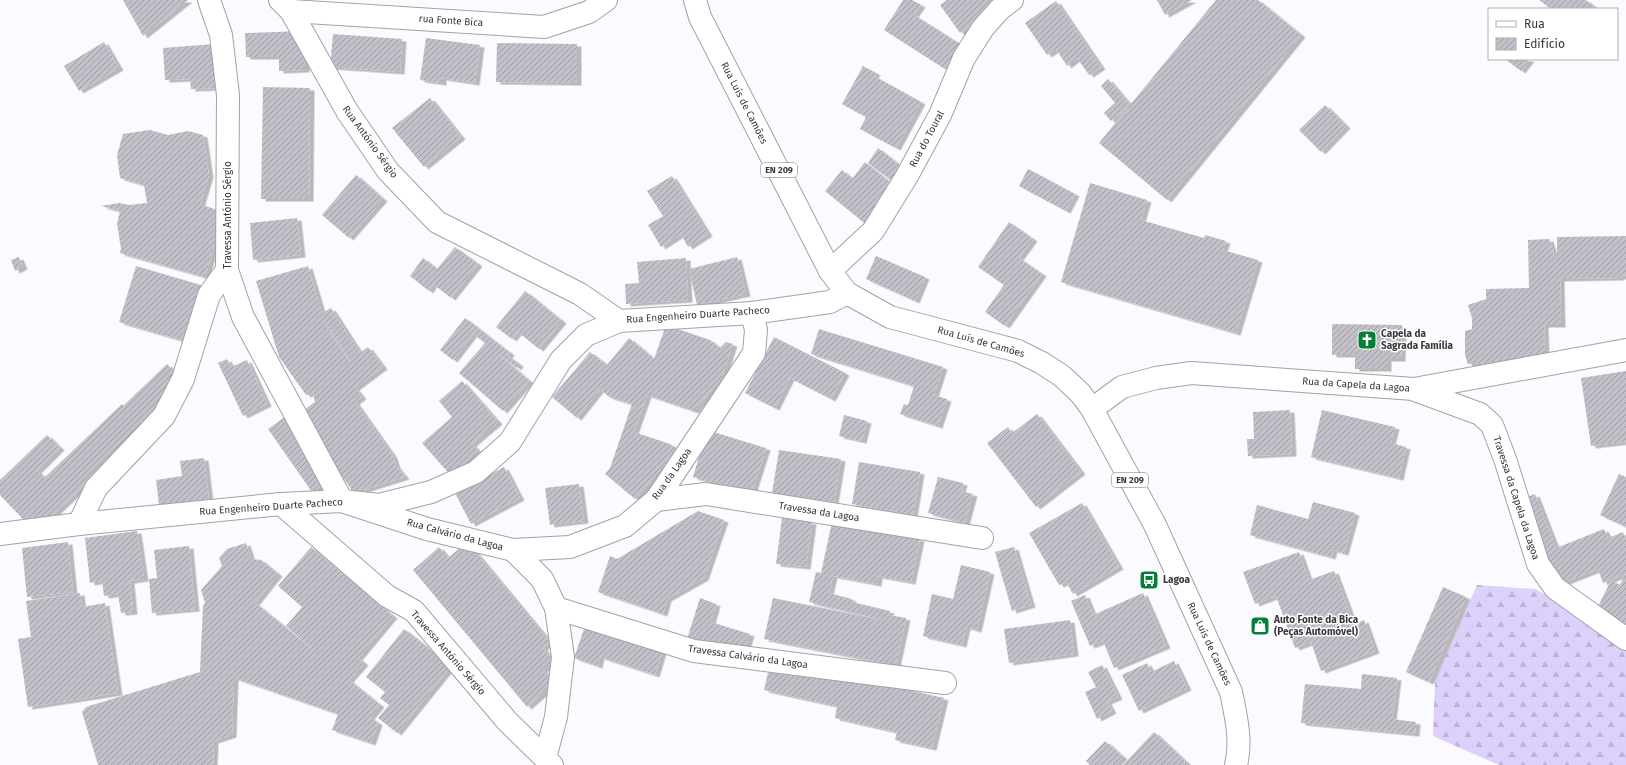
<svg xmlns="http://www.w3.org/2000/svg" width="1626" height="765" viewBox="0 0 1626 765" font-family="'Fira Sans',sans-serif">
  <defs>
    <pattern id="forest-firs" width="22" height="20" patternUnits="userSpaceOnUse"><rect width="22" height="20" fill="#ddd0fa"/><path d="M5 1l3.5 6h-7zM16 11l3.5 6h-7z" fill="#beb3d7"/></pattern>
    <pattern id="building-hatch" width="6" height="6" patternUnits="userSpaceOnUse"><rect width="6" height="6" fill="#c3c0ca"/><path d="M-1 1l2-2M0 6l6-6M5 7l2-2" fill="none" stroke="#9f9da5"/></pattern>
    <filter id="shadow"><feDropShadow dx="4.5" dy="2.5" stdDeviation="0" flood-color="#0004"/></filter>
  </defs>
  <rect width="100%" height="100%" fill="#fbfafe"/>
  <path fill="url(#forest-firs)" d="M 1477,585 L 1535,589 L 1572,609 L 1626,623 L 1626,765 L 1499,765 L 1433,736 L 1435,681 Z"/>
  <g fill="url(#building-hatch)" fill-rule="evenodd" filter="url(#shadow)">
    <path d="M 123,0 L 188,0 L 143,36 Z"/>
    <path d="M 903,0 L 912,0 L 921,5 L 914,15 L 960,44 L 945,69 L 884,30 Z"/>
    <path d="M 947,0 L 997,0 L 1000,4 L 960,33 L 940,5 Z"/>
    <path d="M 1157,0 L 1192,0 L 1165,15 Z"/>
    <path d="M 1216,0 L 1258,0 L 1301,35 L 1167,200 L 1099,143 Z"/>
    <path d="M 1539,0 L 1586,0 L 1597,9 L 1551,9 Z"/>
    <path d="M 1056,1 L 1101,67 L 1089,75 L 1077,58 L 1067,66 L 1056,49 L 1047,55 L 1025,23 Z"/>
    <path d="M 304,31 L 305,70 L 279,71 L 279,57 L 246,57 L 245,33 Z"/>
    <path d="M 333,34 L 402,39 L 400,72 L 330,67 Z"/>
    <path d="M 426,38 L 480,45 L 475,83 L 442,78 L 442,83 L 420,80 Z"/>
    <path d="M 104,42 L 119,68 L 79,91 L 64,66 Z"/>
    <path d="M 497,43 L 577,44 L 577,83 L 496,82 Z"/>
    <path d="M 215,44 L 217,88 L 191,89 L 190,79 L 165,80 L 163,48 Z"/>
    <path d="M 1505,59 L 1530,59 L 1521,71 Z"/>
    <path d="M 863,66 L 876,73 L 874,76 L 921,102 L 896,148 L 860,129 L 866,117 L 842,104 Z"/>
    <path d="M 1108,79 L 1130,105 L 1111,121 L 1104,113 L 1115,103 L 1101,86 Z"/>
    <path d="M 263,87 L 310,88 L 309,199 L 261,199 Z"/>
    <path d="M 430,98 L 461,137 L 424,167 L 392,128 Z"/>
    <path d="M 1325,105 L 1346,126 L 1321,152 L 1299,130 Z"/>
    <path d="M 150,130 L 168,135 L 188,131 L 203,135 L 209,175 L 201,202 L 202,205 L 224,212 L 205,277 L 120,253 L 121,249 L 117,223 L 120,211 L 101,206 L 119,203 L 129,205 L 147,203 L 144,185 L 120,178 L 117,155 L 123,134 Z"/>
    <path d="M 878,148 L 902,167 L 892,181 L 868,163 Z"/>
    <path d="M 865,162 L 898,189 L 868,226 L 825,191 L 842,170 L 852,179 Z"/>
    <path d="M 1028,169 L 1075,194 L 1066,211 L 1019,186 Z"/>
    <path d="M 356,175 L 383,199 L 349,238 L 322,215 Z"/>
    <path d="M 672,176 L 708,234 L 688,247 L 681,234 L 661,247 L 648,225 L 663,216 L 647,191 Z"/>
    <path d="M 1090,183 L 1147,200 L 1141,220 L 1204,238 L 1205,235 L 1226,241 L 1223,250 L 1258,260 L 1236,333 L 1061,282 Z"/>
    <path d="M 297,218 L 301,255 L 253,260 L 250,223 Z"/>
    <path d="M 1009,222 L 1033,239 L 1019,258 L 1042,274 L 1005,326 L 985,312 L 1004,285 L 978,267 Z"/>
    <path d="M 1626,236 L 1626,275 L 1618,278 L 1560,279 L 1561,325 L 1544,325 L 1545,353 L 1512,363 L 1468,364 L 1465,355 L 1465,331 L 1472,329 L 1472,318 L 1468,305 L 1486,299 L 1486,289 L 1529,288 L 1528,240 L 1549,239 L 1557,266 L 1557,237 Z"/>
    <path d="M 455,247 L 478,264 L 451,298 L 433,284 L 429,291 L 410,276 L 423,258 L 437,269 Z"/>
    <path d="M 876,256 L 925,277 L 915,301 L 866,279 Z"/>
    <path d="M 19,257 L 23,267 L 15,271 L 11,260 Z"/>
    <path d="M 737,257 L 746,294 L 697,305 L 689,269 Z"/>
    <path d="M 686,258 L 688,300 L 626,304 L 625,284 L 639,283 L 637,262 Z"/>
    <path d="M 136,266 L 201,285 L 184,341 L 119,322 Z"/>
    <path d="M 308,266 L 322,313 L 331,308 L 360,353 L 368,347 L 383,367 L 355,388 L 362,397 L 355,402 L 393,456 L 396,466 L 405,477 L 354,493 L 298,414 L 315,402 L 313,393 L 306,395 L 279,357 L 256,281 ZM 324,320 L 351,362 L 350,362 L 327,329 Z"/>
    <path d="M 525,291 L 562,321 L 539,349 L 518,332 L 512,339 L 496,327 Z"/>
    <path d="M 465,318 L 510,353 L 508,356 L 519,364 L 517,368 L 496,352 L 529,381 L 503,411 L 459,373 L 485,343 L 473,334 L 453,360 L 440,350 Z"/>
    <path d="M 1332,324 L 1402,325 L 1401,359 L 1387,359 L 1387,369 L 1355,369 L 1355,355 L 1332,355 Z"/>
    <path d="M 666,325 L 710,340 L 720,348 L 726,342 L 733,344 L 722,377 L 694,411 L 647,395 L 634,432 L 670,444 L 677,449 L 635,499 L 605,474 L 610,468 L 632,404 L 609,397 L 600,389 L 577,418 L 552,397 L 590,352 L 607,365 L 629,338 L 654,359 Z"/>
    <path d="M 819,329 L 943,367 L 934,395 L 947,399 L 938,426 L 900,414 L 904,404 L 908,405 L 914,386 L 811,354 Z"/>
    <path d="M 774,337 L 845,373 L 831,399 L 790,378 L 775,408 L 745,393 Z"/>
    <path d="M 227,359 L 231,367 L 247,360 L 267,404 L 243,416 L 218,363 Z"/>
    <path d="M 167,364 L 188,385 L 35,532 L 0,495 L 0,480 L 47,435 L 60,448 L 37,471 L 44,478 L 122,404 L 123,406 Z"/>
    <path d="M 1626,371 L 1626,442 L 1591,446 L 1581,378 Z"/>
    <path d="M 462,381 L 498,422 L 472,444 L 481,454 L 453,478 L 422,443 L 452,417 L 439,401 Z"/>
    <path d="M 1290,410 L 1292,454 L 1248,456 L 1247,439 L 1254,439 L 1253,412 Z"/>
    <path d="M 1322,410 L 1395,427 L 1391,443 L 1406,447 L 1399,478 L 1311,457 Z"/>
    <path d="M 289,414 L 334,477 L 312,492 L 268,429 Z"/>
    <path d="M 1037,414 L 1081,472 L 1036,507 L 987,443 L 1008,427 L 1012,433 Z"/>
    <path d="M 844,415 L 867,421 L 862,441 L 839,436 Z"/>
    <path d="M 707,430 L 766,448 L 751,495 L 693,477 Z"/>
    <path d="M 779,450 L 841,459 L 834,502 L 772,493 Z"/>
    <path d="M 204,458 L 209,499 L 159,505 L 156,480 L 182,476 L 180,461 Z"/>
    <path d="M 859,462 L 920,472 L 913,515 L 852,504 Z"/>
    <path d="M 504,467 L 520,498 L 471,524 L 455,493 Z"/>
    <path d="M 1619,474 L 1626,477 L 1626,527 L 1600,515 Z"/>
    <path d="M 938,477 L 963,483 L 961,491 L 973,494 L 965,523 L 928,513 Z"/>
    <path d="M 579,484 L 584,521 L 550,525 L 545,488 Z"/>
    <path d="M 1535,494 L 1556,548 L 1604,529 L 1608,538 L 1623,532 L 1626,540 L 1626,631 L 1594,615 L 1611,580 L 1620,585 L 1625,574 L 1603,583 L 1598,569 L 1563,583 L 1560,574 L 1550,578 L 1519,500 Z"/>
    <path d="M 1313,502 L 1355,513 L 1344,553 L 1333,550 L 1331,557 L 1250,535 L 1257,505 L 1308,519 Z"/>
    <path d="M 1082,503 L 1119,567 L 1073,594 L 1066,582 L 1059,585 L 1029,533 Z"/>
    <path d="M 698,511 L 724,520 L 704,578 L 667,599 L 663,614 L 598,592 L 610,556 L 617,559 Z"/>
    <path d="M 782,518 L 812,522 L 806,567 L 776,564 Z"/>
    <path d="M 832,522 L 920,539 L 911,582 L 878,576 L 877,584 L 829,575 L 833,576 L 829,593 L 852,599 L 852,602 L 890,611 L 889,615 L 906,618 L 896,665 L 764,639 L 773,598 L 888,621 L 809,602 L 816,572 L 821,573 Z"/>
    <path d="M 137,531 L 144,579 L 130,581 L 133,612 L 121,613 L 118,594 L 104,596 L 102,581 L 90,583 L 85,538 Z"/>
    <path d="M 68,542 L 73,592 L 27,597 L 22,548 Z"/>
    <path d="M 467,542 L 550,642 L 543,648 L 553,661 L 543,670 L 555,683 L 527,707 L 413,570 L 439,547 L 448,558 Z"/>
    <path d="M 246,543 L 251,559 L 261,560 L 278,574 L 255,603 L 316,652 L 286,626 L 302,607 L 278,586 L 311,547 L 393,616 L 358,658 L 364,663 L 349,680 L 380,705 L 370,717 L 378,723 L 371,743 L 332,730 L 338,714 L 234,678 L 232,735 L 214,741 L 213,765 L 98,765 L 82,712 L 86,707 L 200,672 L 203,606 L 205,603 L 201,590 L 222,566 L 219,558 L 227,549 Z"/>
    <path d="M 189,546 L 195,609 L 152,613 L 149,579 L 157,578 L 154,550 Z"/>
    <path d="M 1014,547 L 1031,605 L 1012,611 L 995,552 Z"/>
    <path d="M 1299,552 L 1309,580 L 1334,571 L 1354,624 L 1364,620 L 1375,651 L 1321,671 L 1311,642 L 1295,648 L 1276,596 L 1255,604 L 1243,572 Z"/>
    <path d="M 961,565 L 990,572 L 977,630 L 966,627 L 962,645 L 923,636 L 932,594 L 953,599 Z"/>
    <path d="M 1443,587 L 1466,597 L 1429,682 L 1406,672 Z"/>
    <path d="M 80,593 L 82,607 L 105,603 L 118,693 L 28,707 L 18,639 L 31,637 L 26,601 Z"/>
    <path d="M 1143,593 L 1166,646 L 1114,668 L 1103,641 L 1090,646 L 1071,601 L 1085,595 L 1093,615 Z"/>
    <path d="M 700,598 L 716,604 L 711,622 L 750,634 L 743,656 L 687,639 Z"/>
    <path d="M 1070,620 L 1074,654 L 1009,663 L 1004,629 Z"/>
    <path d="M 586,623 L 663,648 L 655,675 L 600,657 L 598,666 L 574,658 Z"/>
    <path d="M 404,629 L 451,666 L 397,733 L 378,718 L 389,705 L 380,698 L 385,692 L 366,677 Z"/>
    <path d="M 771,659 L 944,698 L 932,748 L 895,740 L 897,732 L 835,718 L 837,706 L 764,690 Z"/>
    <path d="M 1174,661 L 1187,688 L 1139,711 L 1122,675 L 1147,663 L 1151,672 Z"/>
    <path d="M 1102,665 L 1118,697 L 1107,702 L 1112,711 L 1097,719 L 1085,692 L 1096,687 L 1088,672 Z"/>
    <path d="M 1362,674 L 1397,678 L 1392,719 L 1416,722 L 1415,734 L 1301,723 L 1305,684 L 1361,689 Z"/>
    <path d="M 1154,732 L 1187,763 L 1186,765 L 1123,765 Z"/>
    <path d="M 1105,741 L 1123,757 L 1115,765 L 1090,765 L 1086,761 Z"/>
  </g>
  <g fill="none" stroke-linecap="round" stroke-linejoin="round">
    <g stroke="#a3a1aa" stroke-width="24">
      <g id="minor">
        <path d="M 209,0 L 221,35 L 228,95 L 227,270 L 243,317 L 342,501 L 427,529 L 513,550 L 542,579 L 556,608 L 563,657 L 556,717 L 545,758"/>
        <path d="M 280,0 L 291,11 L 347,111 L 388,171 L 437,222 L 580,294 L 619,321"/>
        <path d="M 291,11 L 544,27 L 589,12 L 606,0"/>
        <path d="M 830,271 L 873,231 L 907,176 L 940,115 L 964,58 L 983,28 L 1000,9 L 1012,0"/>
        <path d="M 1415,390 L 1480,414 L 1492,425 L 1505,459 L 1538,564 L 1555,588 L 1626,639"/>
        <path d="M 1092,409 L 1122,387 L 1156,378 L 1191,373 L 1414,389 L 1626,350"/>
        <path d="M 656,500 L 706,494 L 982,538"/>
        <path d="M 281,504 L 387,596 L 414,611 L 507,721 L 552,765"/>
        <path d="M 79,524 L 96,488 L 164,416 L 183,379 L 209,295 L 227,270"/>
        <path d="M 0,534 L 79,524 L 281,504 L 342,501 L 379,505 L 431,492 L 476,472 L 510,442 L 561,360 L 586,335 L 619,321 L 752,313 L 830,302 L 847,293"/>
        <path d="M 513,550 L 570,547 L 625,526 L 656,500 L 754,353 L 756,330 L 752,313"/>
        <path d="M 556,608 L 694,651 L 945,683"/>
      </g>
    </g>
    <g stroke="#a3a1aa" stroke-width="24">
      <path id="major" d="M 695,0 L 700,17 L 830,271 L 847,293 L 890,317 L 1018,351 L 1042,363 L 1062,376 L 1080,393 L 1092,409 L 1155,525 L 1231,692 C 1236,716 1242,741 1236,765"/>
    </g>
    <use href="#minor" stroke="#fff" stroke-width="22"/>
    <use href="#major" stroke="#fff" stroke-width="22"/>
  </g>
  <defs>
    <g id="church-square" transform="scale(1)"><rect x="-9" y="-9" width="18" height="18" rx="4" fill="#057e36" stroke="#fff"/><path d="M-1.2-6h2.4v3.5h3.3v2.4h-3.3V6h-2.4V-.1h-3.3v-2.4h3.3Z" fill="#fff"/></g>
    <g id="bus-square" transform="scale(1)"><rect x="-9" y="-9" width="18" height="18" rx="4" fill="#057e36" stroke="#fff"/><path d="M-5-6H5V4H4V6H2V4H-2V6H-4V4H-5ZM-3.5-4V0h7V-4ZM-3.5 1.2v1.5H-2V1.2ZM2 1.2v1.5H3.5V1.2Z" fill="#fff"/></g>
    <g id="shop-square" transform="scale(1)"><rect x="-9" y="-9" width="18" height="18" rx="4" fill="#057e36" stroke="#fff"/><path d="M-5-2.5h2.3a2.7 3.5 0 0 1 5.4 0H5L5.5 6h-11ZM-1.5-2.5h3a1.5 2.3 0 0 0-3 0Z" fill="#fff"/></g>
  </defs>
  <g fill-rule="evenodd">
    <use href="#church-square" x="1367" y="340"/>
    <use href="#bus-square" x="1149" y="580"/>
    <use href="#shop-square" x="1260" y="626"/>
  </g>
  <g text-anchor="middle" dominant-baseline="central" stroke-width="3" stroke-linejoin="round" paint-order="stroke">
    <g fill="#fff" stroke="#747376" stroke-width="1">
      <rect x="761" y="163" width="36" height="14" rx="3"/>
      <rect x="1112" y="473" width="36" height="14" rx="3"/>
    </g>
    <g font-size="9" font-weight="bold" fill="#38373b">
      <text x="779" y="170">EN 209</text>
      <text x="1130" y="480">EN 209</text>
    </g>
    <g font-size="10" fill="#38373b" stroke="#fff">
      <text transform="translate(451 21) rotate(4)">rua Fonte Bica</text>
      <text transform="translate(744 103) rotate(63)">Rua Luís de Camões</text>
      <text transform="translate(927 139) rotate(-62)">Rua do Toural</text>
      <text transform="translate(370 142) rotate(54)">Rua António Sérgio</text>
      <text transform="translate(228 215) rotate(-90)">Travessa António Sérgio</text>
      <text transform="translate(698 315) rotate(-4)">Rua Engenheiro Duarte Pacheco</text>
      <text transform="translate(981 342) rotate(16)">Rua Luís de Camões</text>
      <text transform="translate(1356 385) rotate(4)">Rua da Capela da Lagoa</text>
      <text transform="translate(672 474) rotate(-55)">Rua da Lagoa</text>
      <text transform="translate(1516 498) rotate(72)">Travessa da Capela da Lagoa</text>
      <text transform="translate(271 507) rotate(-4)">Rua Engenheiro Duarte Pacheco</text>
      <text transform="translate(819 512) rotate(9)">Travessa da Lagoa</text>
      <text transform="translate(455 535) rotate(15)">Rua Calvário da Lagoa</text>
      <text transform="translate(1209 644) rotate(65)">Rua Luís de Camões</text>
      <text transform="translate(448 653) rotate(49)">Travessa António Sérgio</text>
      <text transform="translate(748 657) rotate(8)">Travessa Calvário da Lagoa</text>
    </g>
    <g font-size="10" font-weight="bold" fill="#38373b" stroke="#fff" text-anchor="start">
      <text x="1381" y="334">Capela da<tspan x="1381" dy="12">Sagrada Família</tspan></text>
      <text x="1163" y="580">Lagoa</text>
      <text x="1274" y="620">Auto Fonte da Bica<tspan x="1274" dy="12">(Peças Automóvel)</tspan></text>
    </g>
  </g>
  <rect x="1488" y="8" width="130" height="52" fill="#ffffff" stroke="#afafb1"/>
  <rect x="1496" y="21" width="20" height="6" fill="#ffffff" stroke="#afafb1"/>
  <text x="1524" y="28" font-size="12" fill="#38373b">Rua</text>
  <rect x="1496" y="38" width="20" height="12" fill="url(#building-hatch)" stroke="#afafb1"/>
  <text x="1524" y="48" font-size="12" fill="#38373b">Edifício</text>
</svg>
